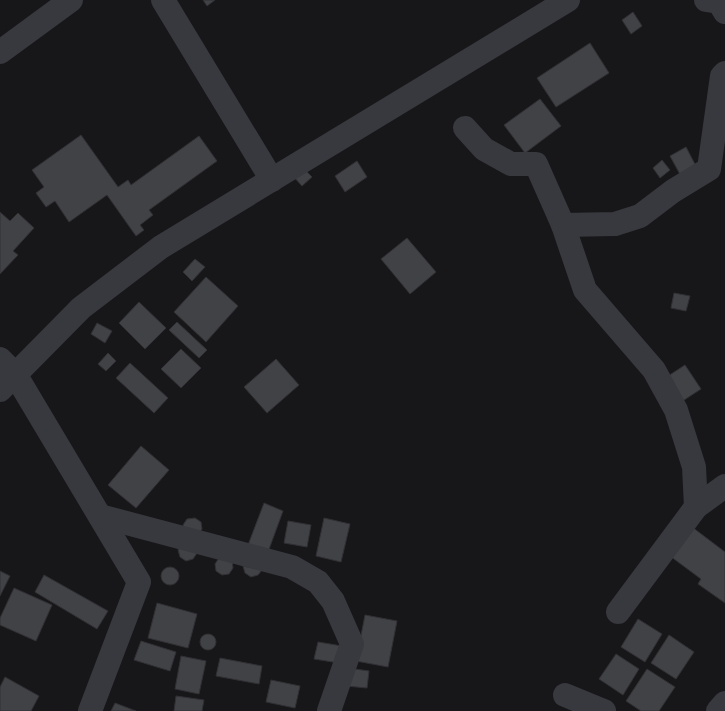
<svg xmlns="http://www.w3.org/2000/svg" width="725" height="711" viewBox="0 0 725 711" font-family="'IBM Plex Sans',sans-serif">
  <rect width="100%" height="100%" fill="#171719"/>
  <g fill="#414246" stroke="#313135">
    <path d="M 203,0 L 215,0 L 207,6 Z"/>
    <path d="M 633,12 L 642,26 L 631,34 L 622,20 Z"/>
    <path d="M 590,43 L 609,73 L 556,107 L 537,78 Z"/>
    <path d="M 540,99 L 561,126 L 525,153 L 504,125 Z"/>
    <path d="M 81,135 L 118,187 L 128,180 L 131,185 L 199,136 L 217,161 L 149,210 L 153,215 L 140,225 L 144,230 L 136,236 L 107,195 L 69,222 L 55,201 L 46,207 L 36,193 L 44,187 L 32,170 Z"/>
    <path d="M 686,147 L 698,170 L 682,178 L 670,156 Z"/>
    <path d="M 662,160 L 670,170 L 660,178 L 653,168 Z"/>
    <path d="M 357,161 L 367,177 L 345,192 L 335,176 Z"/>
    <path d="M 302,167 L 312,177 L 302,186 L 293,176 Z"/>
    <path d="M 0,212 L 10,221 L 18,213 L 34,228 L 13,251 L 18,255 L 0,274 Z"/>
    <path d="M 407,238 L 436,272 L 410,294 L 381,259 Z"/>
    <path d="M 195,259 L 205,267 L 192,281 L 183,272 Z"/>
    <path d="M 206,277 L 238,306 L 206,342 L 174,312 Z"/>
    <path d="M 674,293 L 690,296 L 686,311 L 671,308 Z"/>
    <path d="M 139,302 L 166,328 L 145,349 L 119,323 Z"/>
    <path d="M 177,322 L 207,350 L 199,358 L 169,330 Z"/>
    <path d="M 97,323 L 112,331 L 105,343 L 91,334 Z"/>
    <path d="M 181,349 L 201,368 L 181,388 L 161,369 Z"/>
    <path d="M 108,353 L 116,361 L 106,371 L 98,364 Z"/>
    <path d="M 276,359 L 299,385 L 267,413 L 244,387 Z"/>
    <path d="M 130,363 L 168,398 L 154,413 L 116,378 Z"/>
    <path d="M 685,365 L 701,389 L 681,402 L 665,378 Z"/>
    <path d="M 141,446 L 169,470 L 136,508 L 108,485 Z"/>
    <path d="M 264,503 L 283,511 L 268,552 L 248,545 Z"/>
    <path d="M 195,518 L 201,522 L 202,529 L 198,535 L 185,532 L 183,525 L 187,519 Z"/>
    <path d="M 324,518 L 350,524 L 341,562 L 316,556 Z"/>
    <path d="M 288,521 L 311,525 L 307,547 L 284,543 Z"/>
    <path d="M 692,527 L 725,552 L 725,603 L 698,584 L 701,579 L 670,556 Z"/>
    <path d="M 182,544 L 197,553 L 193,559 L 186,561 L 180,557 L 178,550 Z"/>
    <path d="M 219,558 L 232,561 L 233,568 L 229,574 L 222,575 L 216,571 L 215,564 Z"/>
    <path d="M 243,566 L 262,570 L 258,575 L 251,577 L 245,573 Z"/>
    <circle cx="170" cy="576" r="9"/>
    <path d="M 0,571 L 10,576 L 0,596 Z"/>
    <path d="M 44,575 L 108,611 L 97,629 L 35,592 Z"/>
    <path d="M 14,588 L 52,605 L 36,641 L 0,625 L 0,618 Z"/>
    <path d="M 157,603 L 197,614 L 188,648 L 148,638 Z"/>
    <path d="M 365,615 L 397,621 L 388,667 L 356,661 Z"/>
    <path d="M 638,619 L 662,634 L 645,662 L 621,647 Z"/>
    <circle cx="208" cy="642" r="8"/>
    <path d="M 669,635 L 694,652 L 676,679 L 651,663 Z"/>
    <path d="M 141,641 L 176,652 L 170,671 L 134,660 Z"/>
    <path d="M 318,642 L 342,646 L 339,663 L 314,659 Z"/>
    <path d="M 616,654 L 639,669 L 623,695 L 599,679 Z"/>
    <path d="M 181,656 L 206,661 L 199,694 L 175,689 Z"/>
    <path d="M 220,658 L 262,666 L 259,684 L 216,676 Z"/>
    <path d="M 348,668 L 369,671 L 367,688 L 346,686 Z"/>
    <path d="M 647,669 L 675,687 L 659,711 L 641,711 L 626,701 Z"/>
    <path d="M 5,677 L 39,696 L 31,711 L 0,711 L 0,687 Z"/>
    <path d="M 271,680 L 300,686 L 295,708 L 266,702 Z"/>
    <path d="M 176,696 L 204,700 L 202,711 L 174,711 Z"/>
    <path d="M 115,703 L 136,711 L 111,711 Z"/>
  </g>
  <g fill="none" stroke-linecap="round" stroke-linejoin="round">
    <g stroke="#38393e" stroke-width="24">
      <path d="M 163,0 L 272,180"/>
      <path d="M 706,0 L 719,2 L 725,12"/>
      <path d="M 0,52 L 71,0"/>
      <path d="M 465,128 L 484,149 L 511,164 L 536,164 L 563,225 L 585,290 L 654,370 L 676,410 L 694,467 L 696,507"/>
      <path d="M 563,225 L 615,224 L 640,216 L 673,191 L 709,169 L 722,76 L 725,73"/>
      <path d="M 0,359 L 15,374 L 139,582 L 90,711"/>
      <path d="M 0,390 L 81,308 L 161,247 L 568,0"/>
      <path d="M 100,516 L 292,567 L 318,582 L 333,601 L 352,644 L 329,711"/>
      <path d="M 618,612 L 696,507 L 725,486"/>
      <path d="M 565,695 L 604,711"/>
      <path d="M 718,711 L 725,703"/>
    </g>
  </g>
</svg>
